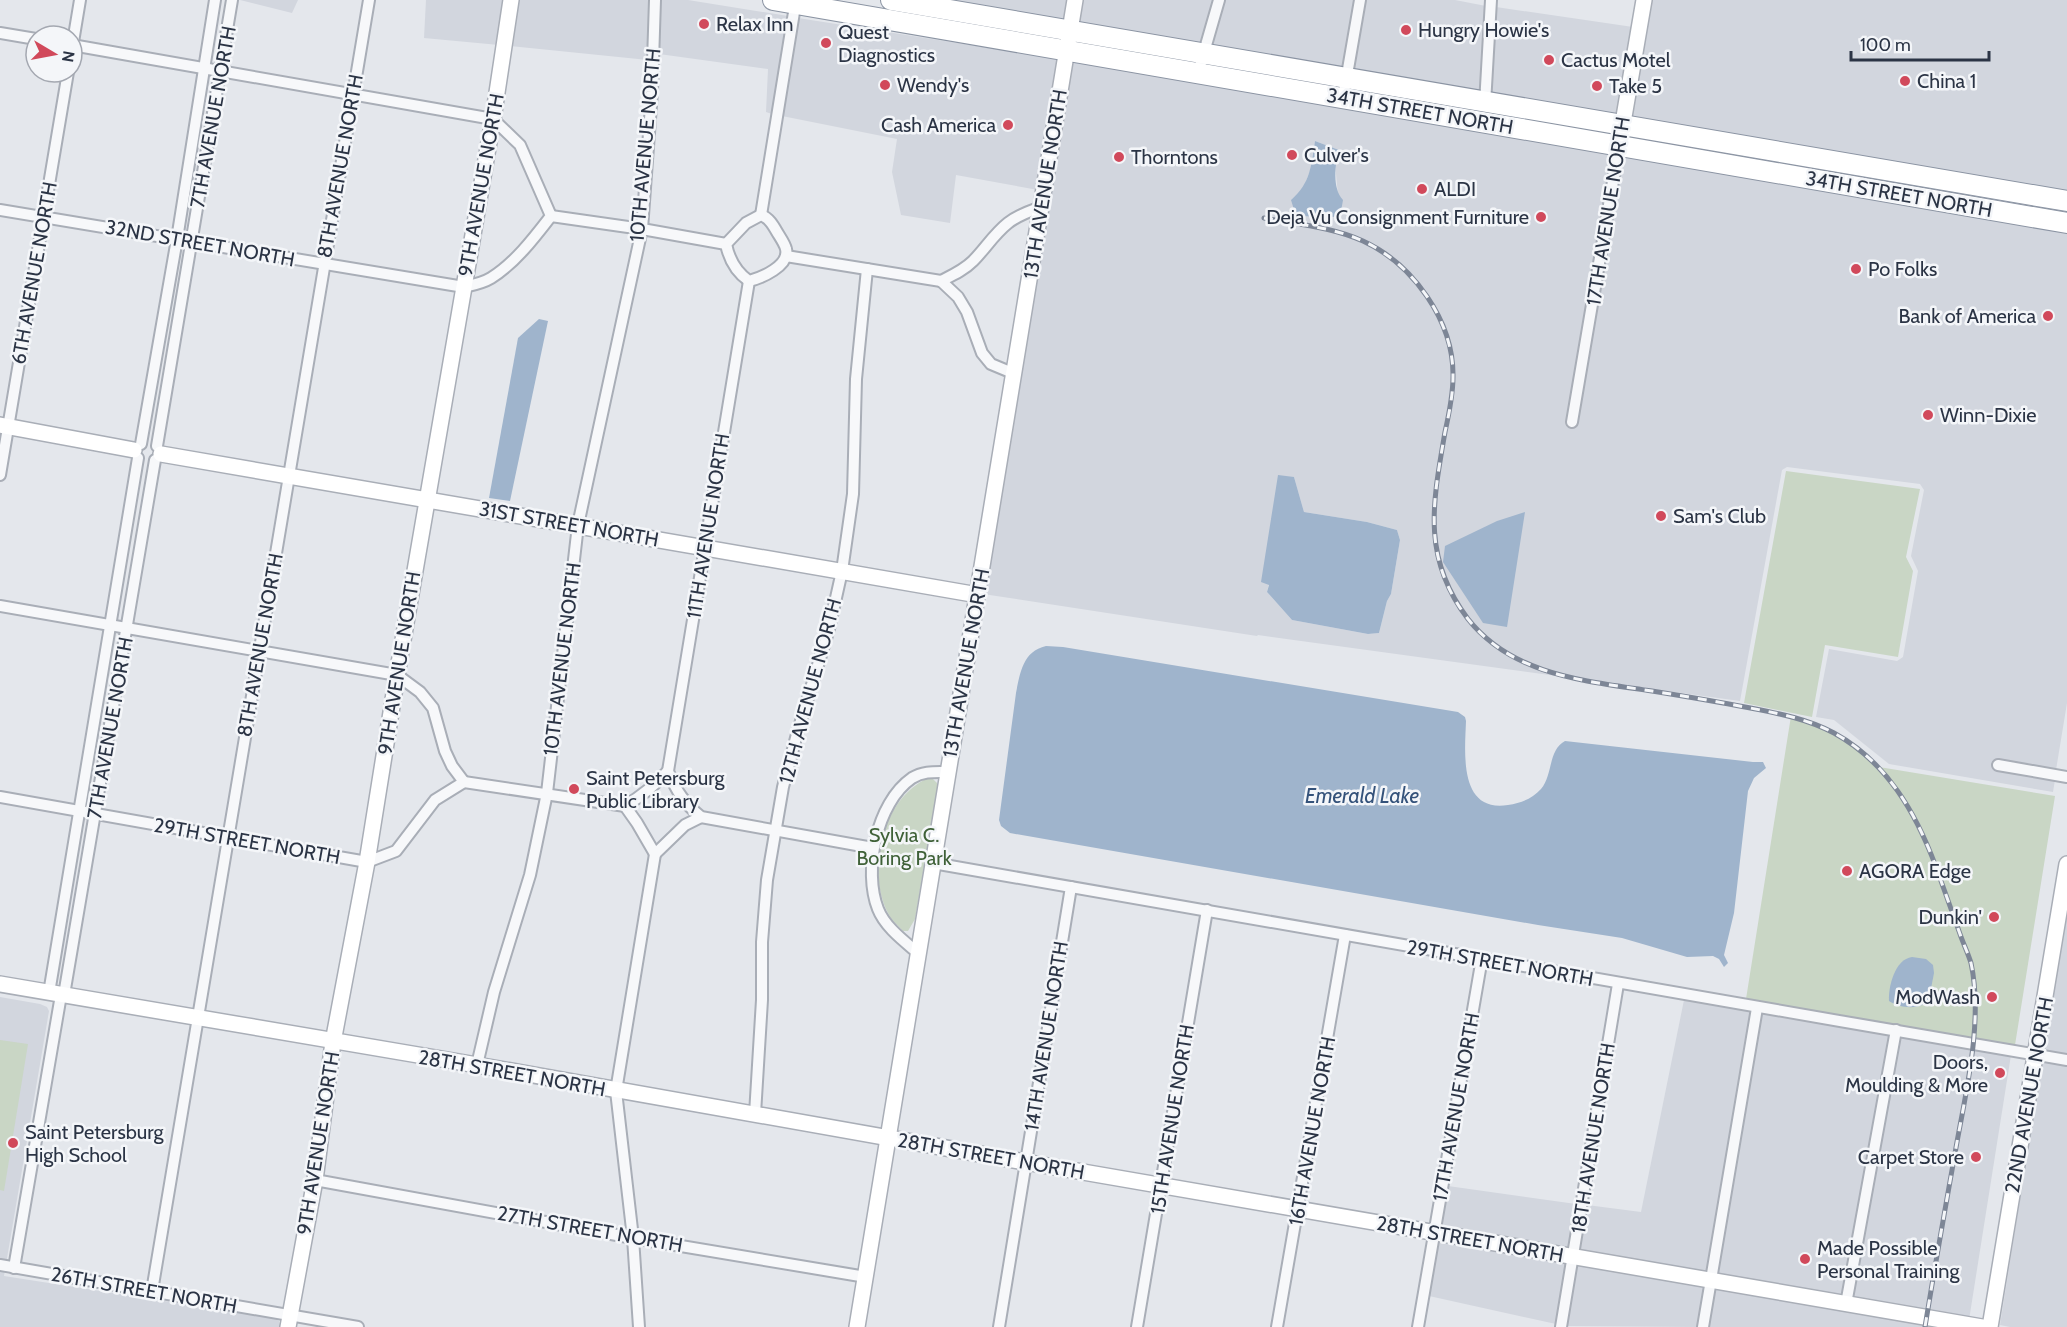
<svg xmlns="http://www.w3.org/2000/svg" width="2067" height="1327" viewBox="0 0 2067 1327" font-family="Cabin,sans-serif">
  <rect width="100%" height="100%" fill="#e4e7ec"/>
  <g fill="#d2d6de" fill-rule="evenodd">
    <path d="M 240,0 L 298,0 L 292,13 Z"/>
    <path d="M 426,0 L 506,0 L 499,45 L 424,38 Z"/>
    <path d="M 517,0 L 650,0 L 648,60 L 510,46 Z"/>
    <path d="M 661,0 L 688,0 L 788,16 L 772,114 L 766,112 L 768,69 L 659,54 Z"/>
    <path d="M 927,0 L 1069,0 L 1065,24 Z"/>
    <path d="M 1080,0 L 1214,0 L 1200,47 L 1076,26 Z"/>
    <path d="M 1225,0 L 1355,0 L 1342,72 L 1211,49 Z"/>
    <path d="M 1366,0 L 1455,0 L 1486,6 L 1480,95 L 1352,73 Z"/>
    <path d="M 1650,0 L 2067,0 L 2067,196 L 1628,121 Z"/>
    <path d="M 1496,7 L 1633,27 L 1618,119 L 1491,97 Z"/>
    <path d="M 798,18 L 1059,59 L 1038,190 L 956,175 L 950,223 L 901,215 L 892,172 L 897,139 L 782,116 Z"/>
    <path d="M 1070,61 L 1613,150 L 1566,425 L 1576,428 L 1623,151 L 2067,229 L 2067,703 L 2056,770 L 1994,760 L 1992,769 L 2055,780 L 2053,792 L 1889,764 L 1834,720 L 1816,717 L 1829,649 L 1897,661 L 1903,657 L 1918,571 L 1911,556 L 1924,490 L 1920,484 L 1787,467 L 1782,470 L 1740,701 L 1258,635 L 1257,636 L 983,594 L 1046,210 L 1048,209 L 1047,206 ZM 1315,141 L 1339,150 L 1335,163 L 1338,195 L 1291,200 L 1302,191 L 1310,171 ZM 1294,477 L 1304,512 L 1367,522 L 1397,530 L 1400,540 L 1391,594 L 1387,601 L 1379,633 L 1368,634 L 1292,620 L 1267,592 Z"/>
    <path d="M 2067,915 L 2067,1056 L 2044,1051 Z"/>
    <path d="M 0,997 L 40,1004 L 47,1007 L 49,1011 L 4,1276 L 273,1318 L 279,1321 L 280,1327 L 0,1327 Z"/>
    <path d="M 1684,1000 L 1751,1011 L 1707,1275 L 1579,1253 L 1587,1205 L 1641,1212 Z"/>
    <path d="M 1762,1012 L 1889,1034 L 1842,1298 L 1717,1277 Z"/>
    <path d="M 1900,1036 L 1959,1046 L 1970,1050 L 1970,1048 L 2011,1055 L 1969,1320 L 1853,1300 Z"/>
    <path d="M 2042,1061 L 2067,1065 L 2067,1327 L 2010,1327 L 2000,1325 Z"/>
    <path d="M 1448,1186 L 1576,1204 L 1568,1251 L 1440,1229 Z"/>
    <path d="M 1439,1238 L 1567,1260 L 1556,1324 L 1429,1296 Z"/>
    <path d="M 1578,1262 L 1705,1284 L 1697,1327 L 1567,1326 Z"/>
    <path d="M 1716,1286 L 1954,1327 L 1708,1327 Z"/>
  </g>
  <g fill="#c9d6c5">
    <path d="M 1786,471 L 1920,489 L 1906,557 L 1913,571 L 1898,657 L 1825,645 L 1812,717 L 1744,703 Z"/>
    <path d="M 1791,716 L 1813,723 L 1835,734 L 1856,747 L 1879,767 L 2055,796 L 2015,1045 L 1746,999 Z"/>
    <path d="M 928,778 L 932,778 L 937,783 L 937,790 L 915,919 L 908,931 L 903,931 C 898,925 891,920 888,913 C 866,869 882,799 928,778 Z"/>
    <path d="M 0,1040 L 28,1044 L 4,1191 L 0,1190 Z"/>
  </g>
  <g fill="#9fb4cc">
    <path d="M 1315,141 L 1339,150 C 1335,164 1332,188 1343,200 L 1340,217 L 1296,216 L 1291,200 C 1311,183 1311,165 1315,141 Z"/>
    <path d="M 539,319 L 548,321 L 510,501 L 489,498 L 518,338 Z"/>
    <path d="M 1278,475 L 1294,477 L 1304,512 L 1367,522 L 1397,530 L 1400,540 L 1391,594 L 1387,601 L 1379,633 L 1368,634 L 1292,620 L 1267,592 L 1269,585 L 1261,582 Z"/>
    <path d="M 1525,512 L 1507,627 L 1483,623 L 1443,562 L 1445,546 L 1497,521 Z"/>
    <path d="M 1046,646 L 1063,647 L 1458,712 L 1465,717 L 1466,721 C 1465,751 1458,813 1508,805 C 1521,803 1532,799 1541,789 C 1553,775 1548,750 1565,741 L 1753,762 L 1763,762 L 1766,768 L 1754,778 L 1748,791 L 1734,913 L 1724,955 L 1728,963 L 1724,967 L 1719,959 L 1713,956 L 1687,957 L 1622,938 L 1538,925 L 1010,833 L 1001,826 L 999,820 L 1016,693 C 1020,673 1023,651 1046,646 Z"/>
    <path d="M 1912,957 L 1926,959 L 1933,965 L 1934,973 L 1929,999 C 1922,1011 1899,1008 1889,1001 C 1888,987 1895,959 1912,957 Z"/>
  </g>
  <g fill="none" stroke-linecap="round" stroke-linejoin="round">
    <g stroke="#a9aeb7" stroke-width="14">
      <g id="street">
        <path d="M 0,33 L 36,39"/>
        <path d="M 72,48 L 80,0"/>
        <path d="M 1198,73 L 1219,0"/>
        <path d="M 1343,98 L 1360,0"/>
        <path d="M 1485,104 L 1491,0"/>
        <path d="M 0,210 L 464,287 C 473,285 483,283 491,278 C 515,263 534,238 551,216 L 520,145 L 493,119 L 72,45"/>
        <path d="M 761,215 L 796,0"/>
        <path d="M 761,215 C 769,218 773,225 777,232 C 780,237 785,244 786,249 C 790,266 761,278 749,281 C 736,272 729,259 726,244 L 746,223 Z"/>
        <path d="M 551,216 L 642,229 L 726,244"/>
        <path d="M 786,256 L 941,281 C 953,275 964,270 973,261 C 985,249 994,234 1008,223 C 1018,215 1030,211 1041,207"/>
        <path d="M 749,281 L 668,771 C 676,791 685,804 701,817 L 873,848"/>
        <path d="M 941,281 L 958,297 L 967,312 L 982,353 L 991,364 L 1015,374"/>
        <path d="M 1572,422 L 1619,146"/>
        <path d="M 141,444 L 177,239 L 215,0"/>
        <path d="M 157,446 L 232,0"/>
        <path d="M 0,475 L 68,72"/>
        <path d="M 0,606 L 397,675 L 420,692 L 433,708 L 445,751 L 452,766 L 464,782 L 435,800 L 396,851 L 367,862 L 0,797"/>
        <path d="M 1998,765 L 2067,777"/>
        <path d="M 464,782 L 625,806 C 642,796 655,785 668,771"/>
        <path d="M 625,806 L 637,823 L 655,854"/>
        <path d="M 655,854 L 685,825 L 701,817"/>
        <path d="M 933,863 C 1311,931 1689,995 2067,1060"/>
        <path d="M 918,953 C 904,941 885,927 878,909 C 863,871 876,803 912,778 C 923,771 935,772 947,772"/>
        <path d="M 49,993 L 138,458"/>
        <path d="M 64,995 L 155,460"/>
        <path d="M 477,1065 L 494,992 L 530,875 L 547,793 L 578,525 L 642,229 L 652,92 L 655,0"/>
        <path d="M 755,1114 L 762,1000 L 762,942 L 767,880 L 783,787 L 797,734 L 829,629 L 842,571 L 853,494 L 856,379 L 867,269"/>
        <path d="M 315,1180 L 633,1238 L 866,1277"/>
        <path d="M 0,1265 L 358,1327"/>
        <path d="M 14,1268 L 61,995"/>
        <path d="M 152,1291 L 369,0"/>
        <path d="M 1846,1304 L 1896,1030"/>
        <path d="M 639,1327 L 633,1238 L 616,1091 L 655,854"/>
        <path d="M 999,1327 L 1071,887"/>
        <path d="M 1137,1327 L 1207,910"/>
        <path d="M 1277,1327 L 1345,935"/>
        <path d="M 1418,1327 L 1482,958"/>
        <path d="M 1561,1327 L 1618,984"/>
        <path d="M 1703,1327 L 1757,1008"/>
      </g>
    </g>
    <g stroke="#a9aeb7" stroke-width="18">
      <g id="secondary">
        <path d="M 1619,146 L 1644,0"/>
        <path d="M 0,425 L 134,450"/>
        <path d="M 161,454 L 978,595"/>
        <path d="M 0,984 L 477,1065 L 1025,1162 L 1982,1327"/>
        <path d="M 288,1327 L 315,1180 L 333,1042 L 367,862 L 397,675 L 493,119 L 511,0"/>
        <path d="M 857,1327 L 1075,0"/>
        <path d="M 1990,1327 L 2067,864"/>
      </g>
    </g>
    <g stroke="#8b94a3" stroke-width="22">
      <g id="highway">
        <path d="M 773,0 L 2067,223"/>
        <path d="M 891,0 L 2067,201"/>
      </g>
    </g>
    <use href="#street" stroke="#f7f8fa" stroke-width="10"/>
    <use href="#secondary" stroke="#fff" stroke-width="15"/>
    <use href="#highway" stroke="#fff" stroke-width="20"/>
    <g stroke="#7d8696" stroke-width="5">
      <path id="rail" d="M 1264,218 C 1296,224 1332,227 1363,241 C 1413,264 1454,321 1453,377 C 1453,395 1449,414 1445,432 C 1433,502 1421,557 1468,619 C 1513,676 1586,681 1652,691 C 1683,696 1714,701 1745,707 C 1776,713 1806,718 1834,733 C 1887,762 1916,813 1936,867 C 1944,889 1952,912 1960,934 C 1963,943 1968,953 1971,963 C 1983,1019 1967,1087 1957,1142 C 1946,1204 1935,1265 1925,1327"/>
    </g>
    <use href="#rail" stroke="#f4f6f9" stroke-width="3" stroke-dasharray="9" stroke-linecap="butt"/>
  </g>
  <g fill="#d1495b" stroke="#f4f6f9" stroke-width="2">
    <circle cx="704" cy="24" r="6"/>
    <circle cx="1406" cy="30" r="6"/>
    <circle cx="826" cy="43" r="6"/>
    <circle cx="1549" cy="60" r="6"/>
    <circle cx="1905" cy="81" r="6"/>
    <circle cx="885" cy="85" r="6"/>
    <circle cx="1597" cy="86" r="6"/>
    <circle cx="1008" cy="125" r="6"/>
    <circle cx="1292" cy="155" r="6"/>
    <circle cx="1119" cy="157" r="6"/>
    <circle cx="1422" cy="189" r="6"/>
    <circle cx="1541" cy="217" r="6"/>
    <circle cx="1856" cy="269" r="6"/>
    <circle cx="2048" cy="316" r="6"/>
    <circle cx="1928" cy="415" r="6"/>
    <circle cx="1661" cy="516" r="6"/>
    <circle cx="574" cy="789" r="6"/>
    <circle cx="1847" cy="871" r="6"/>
    <circle cx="1994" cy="917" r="6"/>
    <circle cx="1992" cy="997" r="6"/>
    <circle cx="2000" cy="1073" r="6"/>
    <circle cx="13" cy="1143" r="6"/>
    <circle cx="1976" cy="1157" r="6"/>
    <circle cx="1805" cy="1259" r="6"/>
  </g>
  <g text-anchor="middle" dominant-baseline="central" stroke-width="5" stroke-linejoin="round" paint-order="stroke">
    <g font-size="20" fill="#2b3445" stroke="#f4f6f9" text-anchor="start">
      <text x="716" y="24">Relax Inn</text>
      <text x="1418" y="30">Hungry Howie's</text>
      <text x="838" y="32">Quest<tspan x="838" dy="23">Diagnostics</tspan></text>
      <text x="1561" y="60">Cactus Motel</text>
      <text x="1917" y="81">China 1</text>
      <text x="897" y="85">Wendy's</text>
      <text x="1609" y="86">Take 5</text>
      <text x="996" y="125" text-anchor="end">Cash America</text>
      <text x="1304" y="155">Culver's</text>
      <text x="1131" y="157">Thorntons</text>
      <text x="1434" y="189">ALDI</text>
      <text x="1529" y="217" text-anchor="end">Deja Vu Consignment Furniture</text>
      <text x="1868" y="269">Po Folks</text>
      <text x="2036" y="316" text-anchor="end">Bank of America</text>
      <text x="1940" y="415">Winn-Dixie</text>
      <text x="1673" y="516">Sam's Club</text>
      <text x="586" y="778">Saint Petersburg<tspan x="586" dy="23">Public Library</tspan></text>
      <text x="1859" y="871">AGORA Edge</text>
      <text x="1982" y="917" text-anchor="end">Dunkin'</text>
      <text x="1980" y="997" text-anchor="end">ModWash</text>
      <text x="1988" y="1062" text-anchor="end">Doors,<tspan x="1988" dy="23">Moulding &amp; More</tspan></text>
      <text x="25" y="1132">Saint Petersburg<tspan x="25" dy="23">High School</tspan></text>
      <text x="1964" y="1157" text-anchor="end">Carpet Store</text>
      <text x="1817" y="1248">Made Possible<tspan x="1817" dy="23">Personal Training</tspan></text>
    </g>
    <g font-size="20" fill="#2b3445" stroke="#f4f6f9">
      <text transform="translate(1420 111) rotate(10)">34TH STREET NORTH</text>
      <text transform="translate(213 117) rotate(-80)">7TH AVENUE NORTH</text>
      <text transform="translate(645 145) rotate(-85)">10TH AVENUE NORTH</text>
      <text transform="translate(340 166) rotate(-80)">8TH AVENUE NORTH</text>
      <text transform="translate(1045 184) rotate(-81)">13TH AVENUE NORTH</text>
      <text transform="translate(481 185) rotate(-80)">9TH AVENUE NORTH</text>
      <text transform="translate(1899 194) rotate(10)">34TH STREET NORTH</text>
      <text transform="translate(1608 211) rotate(-81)">17TH AVENUE NORTH</text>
      <text transform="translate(200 243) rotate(10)">32ND STREET NORTH</text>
      <text transform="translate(34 273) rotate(-80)">6TH AVENUE NORTH</text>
      <text transform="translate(569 524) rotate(10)">31ST STREET NORTH</text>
      <text transform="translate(708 526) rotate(-81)">11TH AVENUE NORTH</text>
      <text transform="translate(260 645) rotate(-80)">8TH AVENUE NORTH</text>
      <text transform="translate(562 659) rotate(-83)">10TH AVENUE NORTH</text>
      <text transform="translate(399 663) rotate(-81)">9TH AVENUE NORTH</text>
      <text transform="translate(966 663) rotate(-80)">13TH AVENUE NORTH</text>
      <text transform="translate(810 691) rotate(-75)">12TH AVENUE NORTH</text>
      <text transform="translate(110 728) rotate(-80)">7TH AVENUE NORTH</text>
      <text transform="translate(247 841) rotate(10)">29TH STREET NORTH</text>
      <text transform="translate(1500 963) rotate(10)">29TH STREET NORTH</text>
      <text transform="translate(1046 1036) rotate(-81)">14TH AVENUE NORTH</text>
      <text transform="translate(512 1073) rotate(10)">28TH STREET NORTH</text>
      <text transform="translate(2029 1095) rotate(-80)">22ND AVENUE NORTH</text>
      <text transform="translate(1456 1107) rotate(-80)">17TH AVENUE NORTH</text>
      <text transform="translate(1172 1119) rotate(-81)">15TH AVENUE NORTH</text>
      <text transform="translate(1312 1131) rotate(-80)">16TH AVENUE NORTH</text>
      <text transform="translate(1593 1138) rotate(-81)">18TH AVENUE NORTH</text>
      <text transform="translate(318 1143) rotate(-81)">9TH AVENUE NORTH</text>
      <text transform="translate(991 1156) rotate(10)">28TH STREET NORTH</text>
      <text transform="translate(590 1229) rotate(10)">27TH STREET NORTH</text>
      <text transform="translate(1470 1239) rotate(10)">28TH STREET NORTH</text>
      <text transform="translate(144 1290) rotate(10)">26TH STREET NORTH</text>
    </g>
    <g font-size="20" fill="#3f6138" stroke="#f4f6f9">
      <text x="904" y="835">Sylvia C.<tspan x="904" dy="23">Boring Park</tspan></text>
    </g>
    <g font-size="21" font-style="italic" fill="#34527a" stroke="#f4f6f9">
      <text x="1362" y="795">Emerald Lake</text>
    </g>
  </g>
  <g transform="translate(54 54) rotate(100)"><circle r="28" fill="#f4f6f9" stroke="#a4a8b1" stroke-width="1.5"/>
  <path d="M0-4.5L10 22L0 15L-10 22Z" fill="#d1495b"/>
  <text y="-9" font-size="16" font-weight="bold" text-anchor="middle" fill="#2b3445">N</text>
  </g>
  <path d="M1851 51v9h138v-9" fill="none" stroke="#2b3445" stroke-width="3"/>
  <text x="1860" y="51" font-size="18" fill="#2b3445" stroke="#f4f6f9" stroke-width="4.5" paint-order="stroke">100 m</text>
</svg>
